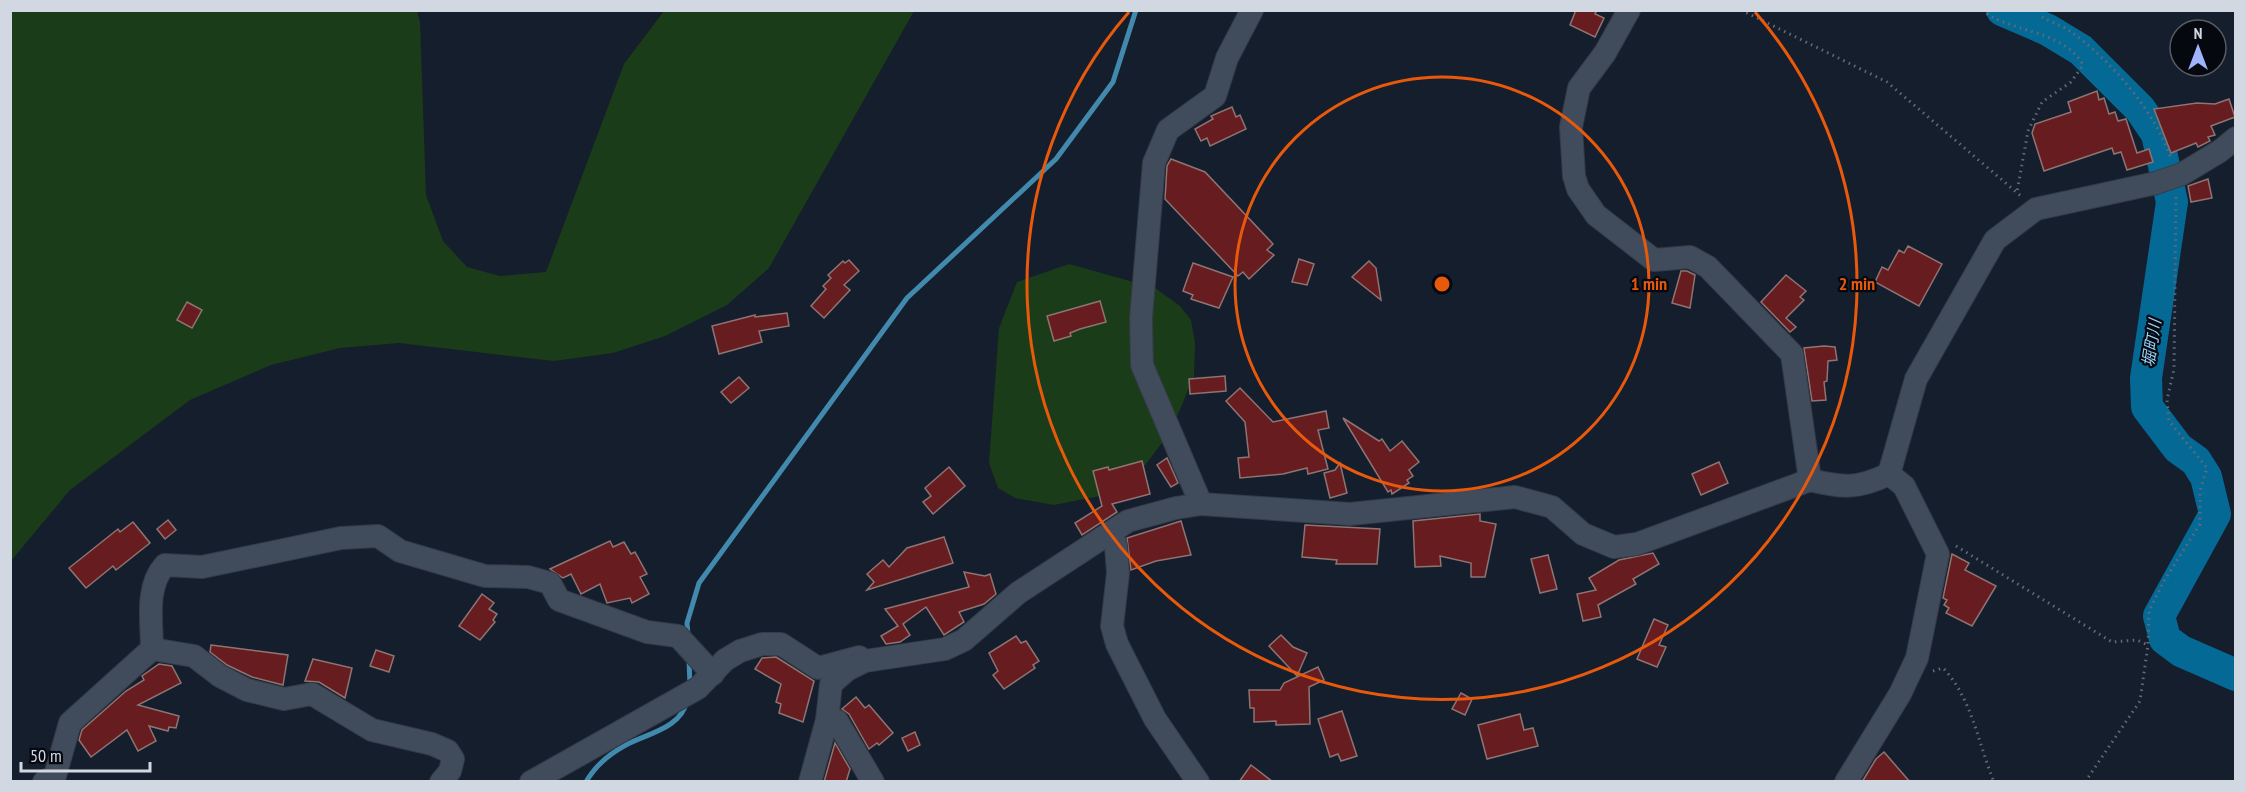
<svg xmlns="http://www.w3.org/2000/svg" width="2246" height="792" viewBox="0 0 2246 792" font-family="'PT Sans Narrow','Noto Sans JP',sans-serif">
  <rect width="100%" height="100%" fill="#151e2d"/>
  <g fill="#1b3c18">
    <path d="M 11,11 L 417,11 L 420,22 L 426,195 L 443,241 L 467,267 L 500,276 L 546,272 L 624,64 L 664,11 L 914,11 L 769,268 L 727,305 L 665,336 L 613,353 L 554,361 L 399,343 L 340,348 L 271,365 L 190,400 L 70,490 L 11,561 Z"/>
    <path d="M 1069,264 L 1155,288 L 1180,306 L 1191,320 L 1195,343 L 1194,376 L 1171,431 L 1133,481 L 1100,496 L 1054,505 L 1015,498 L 998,488 L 989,463 L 999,328 L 1017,282 Z"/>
  </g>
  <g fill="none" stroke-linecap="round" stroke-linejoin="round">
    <g stroke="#428aad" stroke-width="5">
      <path d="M 688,635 L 687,623 L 699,583 L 907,298 L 1056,159 L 1113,82 L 1136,10"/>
      <path d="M 689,660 L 690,686"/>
      <path d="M 586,782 C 595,766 608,755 624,746 C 645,734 681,729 687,701"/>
    </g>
    <path stroke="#056996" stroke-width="32" d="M 2002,10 L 2048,30 L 2081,50 L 2140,109 L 2157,134 L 2172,202 L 2146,378 L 2147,407 L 2178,448 L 2196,461 L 2206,477 L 2215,514 L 2159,616 L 2165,639 L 2181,651 L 2236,675"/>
  </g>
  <g fill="#671c20" stroke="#8e7473" stroke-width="1.5">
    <path d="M 1576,10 L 1597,10 L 1595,14 L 1604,18 L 1595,37 L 1570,25 Z"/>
    <path d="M 2097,91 L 2099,100 L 2104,98 L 2109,114 L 2115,112 L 2118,121 L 2126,119 L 2137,153 L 2149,149 L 2153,162 L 2127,170 L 2121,152 L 2114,154 L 2112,148 L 2044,171 L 2032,133 L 2035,124 L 2071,112 L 2068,102 Z"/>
    <path d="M 2229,99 L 2235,117 L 2211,126 L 2215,135 L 2208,137 L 2210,141 L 2198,147 L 2196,143 L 2171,153 L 2154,109 L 2197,103 L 2215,104 Z"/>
    <path d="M 1232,107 L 1236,117 L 1240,115 L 1246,129 L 1210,146 L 1207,138 L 1201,141 L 1195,129 L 1213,119 L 1211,116 Z"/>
    <path d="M 1171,159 L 1205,172 L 1273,244 L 1267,250 L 1274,255 L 1249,279 L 1243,272 L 1238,276 L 1165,199 L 1167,166 Z"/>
    <path d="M 2208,179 L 2212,198 L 2191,202 L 2188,186 Z"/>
    <path d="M 1908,246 L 1942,264 L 1919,306 L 1875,282 L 1882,267 L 1888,270 L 1899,250 L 1904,253 Z"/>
    <path d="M 1299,259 L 1314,264 L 1307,285 L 1292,282 Z"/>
    <path d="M 849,260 L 859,271 L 844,285 L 850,290 L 824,318 L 811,306 L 826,289 L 823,286 L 831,278 L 828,275 L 843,261 L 845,263 Z"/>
    <path d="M 1369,261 L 1376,268 L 1381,300 L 1352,277 Z"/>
    <path d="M 1193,263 L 1233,277 L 1219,308 L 1191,299 L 1193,295 L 1183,291 Z"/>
    <path d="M 1681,271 L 1687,271 L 1695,275 L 1690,308 L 1672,303 Z"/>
    <path d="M 1786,275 L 1806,291 L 1800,297 L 1804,300 L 1786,318 L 1796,327 L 1790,332 L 1761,302 Z"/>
    <path d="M 1100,301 L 1106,322 L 1080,329 L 1070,333 L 1071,336 L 1054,341 L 1047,316 Z"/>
    <path d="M 187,302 L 202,310 L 192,328 L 177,320 Z"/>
    <path d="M 787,313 L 789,326 L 759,331 L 762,342 L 719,354 L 712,326 L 755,315 L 755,317 Z"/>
    <path d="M 1824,346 L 1835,347 L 1837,360 L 1828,361 L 1827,381 L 1824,382 L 1826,400 L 1812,401 L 1804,348 Z"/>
    <path d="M 1225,376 L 1226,391 L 1190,394 L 1189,379 Z"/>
    <path d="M 739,377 L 749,388 L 731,403 L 721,392 Z"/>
    <path d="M 1240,388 L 1273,422 L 1326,411 L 1329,428 L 1318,430 L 1328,469 L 1308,474 L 1307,468 L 1283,474 L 1240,478 L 1238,458 L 1249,457 L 1245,422 L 1226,401 Z"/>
    <path d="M 1343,418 L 1379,441 L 1382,439 L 1390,451 L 1402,441 L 1419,462 L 1409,470 L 1413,476 L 1407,480 L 1409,483 L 1392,494 L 1391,490 L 1388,492 Z"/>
    <path d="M 1167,458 L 1178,483 L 1171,487 L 1157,465 Z"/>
    <path d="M 1142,461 L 1150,494 L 1112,504 L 1117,512 L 1082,535 L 1075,523 L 1102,506 L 1093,471 L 1108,467 L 1109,470 Z"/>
    <path d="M 1719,462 L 1728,483 L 1701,495 L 1692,474 Z"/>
    <path d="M 1340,463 L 1347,493 L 1330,498 L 1324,473 L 1335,470 Z"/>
    <path d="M 949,467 L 965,486 L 933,514 L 923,502 L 931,496 L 925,488 Z"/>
    <path d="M 1480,514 L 1480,521 L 1496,524 L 1485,577 L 1471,577 L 1471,563 L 1440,556 L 1441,566 L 1415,567 L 1413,521 Z"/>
    <path d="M 168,520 L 176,530 L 165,539 L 157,529 Z"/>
    <path d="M 1181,521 L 1191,555 L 1156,561 L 1131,570 L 1127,538 Z"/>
    <path d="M 133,522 L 150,543 L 116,570 L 113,566 L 86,588 L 69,568 L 118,529 L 120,532 Z"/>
    <path d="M 1305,525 L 1380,529 L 1377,564 L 1336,564 L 1337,560 L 1302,557 Z"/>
    <path d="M 944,537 L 953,563 L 867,590 L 874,582 L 867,574 L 883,560 L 889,567 L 907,548 Z"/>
    <path d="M 610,541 L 613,547 L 624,542 L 631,554 L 635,552 L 647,574 L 640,577 L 649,594 L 632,603 L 630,598 L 607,603 L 600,584 L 581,594 L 571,574 L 563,578 L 550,569 Z"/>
    <path d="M 1653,553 L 1659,564 L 1633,579 L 1636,584 L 1598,605 L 1601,617 L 1583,621 L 1577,594 L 1596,590 L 1589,578 L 1619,560 Z"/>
    <path d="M 1952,554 L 1969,563 L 1965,570 L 1996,586 L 1972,626 L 1946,613 L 1949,608 L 1944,605 L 1947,600 L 1943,598 Z"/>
    <path d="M 1548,555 L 1557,589 L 1540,593 L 1531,559 Z"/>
    <path d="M 964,572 L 985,576 L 990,574 L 996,594 L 984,604 L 959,612 L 964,622 L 944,635 L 926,607 L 903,624 L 910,635 L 900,642 L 886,644 L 881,636 L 898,626 L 885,609 L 969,587 Z"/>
    <path d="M 482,594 L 494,603 L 489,609 L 497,614 L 493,620 L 495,622 L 480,640 L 459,626 Z"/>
    <path d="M 1654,619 L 1668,625 L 1659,645 L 1666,647 L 1657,667 L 1637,659 Z"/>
    <path d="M 1281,635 L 1293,647 L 1307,653 L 1297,676 L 1269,646 Z"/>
    <path d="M 1016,636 L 1021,643 L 1026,641 L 1039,661 L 1033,665 L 1035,668 L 1004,689 L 993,675 L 998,671 L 989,653 Z"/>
    <path d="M 211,645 L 288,655 L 283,685 L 252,677 L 227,665 L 210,652 Z"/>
    <path d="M 376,650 L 394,656 L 389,672 L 370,666 Z"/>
    <path d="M 776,657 L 814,681 L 803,722 L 779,713 L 781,704 L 776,702 L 781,684 L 755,669 L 762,658 Z"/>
    <path d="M 313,659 L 352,668 L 345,698 L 319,682 L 305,681 Z"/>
    <path d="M 159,664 L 172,666 L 181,683 L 138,705 L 179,716 L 176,728 L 169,727 L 168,731 L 149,726 L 156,741 L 138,751 L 127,730 L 91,757 L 79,740 L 82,730 L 126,691 L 144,680 L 142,676 Z"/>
    <path d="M 1318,667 L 1324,680 L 1309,687 L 1310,724 L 1276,725 L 1276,721 L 1254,722 L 1254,708 L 1250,708 L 1249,690 L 1280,690 L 1284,683 Z"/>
    <path d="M 1461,693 L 1472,699 L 1465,715 L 1452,709 Z"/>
    <path d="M 856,697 L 865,708 L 869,705 L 893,733 L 879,745 L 877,743 L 869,749 L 849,714 L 842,709 Z"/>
    <path d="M 1342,711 L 1357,756 L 1341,761 L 1338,754 L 1330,757 L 1318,719 Z"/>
    <path d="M 1520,714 L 1524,730 L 1533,728 L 1538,746 L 1487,759 L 1478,725 Z"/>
    <path d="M 915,732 L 920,745 L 908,751 L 902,738 Z"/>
    <path d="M 835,743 L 850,769 L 846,782 L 824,782 Z"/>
    <path d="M 1884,752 L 1910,782 L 1862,782 L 1876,759 Z"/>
    <path d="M 1251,765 L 1273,782 L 1239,782 Z"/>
  </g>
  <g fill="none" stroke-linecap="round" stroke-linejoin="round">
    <g stroke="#343a46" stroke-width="24">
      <g id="minor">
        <path d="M 1629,10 L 1605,53 L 1579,88 L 1571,127 L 1574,176 L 1578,189 L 1596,215 L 1654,260 L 1690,257 L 1708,267 L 1792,354 L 1810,480"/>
        <path d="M 1201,504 L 1142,365 L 1141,318 L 1154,163 L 1168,130 L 1215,96 L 1227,58 L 1252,10"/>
        <path d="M 1111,532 L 1116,546 L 1118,573 L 1112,626 L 1117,644 L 1155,719 L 1198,782"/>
        <path d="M 152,649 L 194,656 L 220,676 L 247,690 L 284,699 L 312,694 L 372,730 L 432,744 L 448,751 L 453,759 L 450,771 L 441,782"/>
        <path d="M 827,720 L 837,721 L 873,782"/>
        <path d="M 44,782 L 55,776 L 70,723 L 152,649 C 152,622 145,587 165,565 L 202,567 L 341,538 L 378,536 L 400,551 L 485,576 L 528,577 L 550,583 L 559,600 L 647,632 L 678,636 L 713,674"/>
        <path d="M 531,782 L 698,688 L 725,660 L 740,651 L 762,644 L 781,644 L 818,668 L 859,657"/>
        <path d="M 810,782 L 827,720 L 831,684 L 847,670 L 865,661 L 945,649 L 964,640 L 1018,593 L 1128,521 L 1176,508 L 1201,504 L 1350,514 L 1515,497 L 1552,507 L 1583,534 L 1614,547 L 1637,544 L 1810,480 C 1843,488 1858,489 1889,474 L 1916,379 L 1995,240 L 2036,209 L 2156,183 L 2182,174 L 2220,151 L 2236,138"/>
        <path d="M 1846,782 L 1900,694 L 1917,658 L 1938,554 L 1904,486 L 1889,474"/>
      </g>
    </g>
    <g stroke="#636b78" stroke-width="3" stroke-dasharray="1.5 4.5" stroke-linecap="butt">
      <path d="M 1741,10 L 1887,82 L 2022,197"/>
      <path d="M 1982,10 C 2007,32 2065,30 2083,65 L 2071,82 L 2042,102 L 2028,131 L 2017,192"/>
      <path d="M 2042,17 C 2051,22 2063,26 2071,32 C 2110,59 2157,114 2171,159"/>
      <path d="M 1956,546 L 2112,642 L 2137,640 L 2148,645"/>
      <path d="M 1933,671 L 1943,668 C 1972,698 1978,743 1994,782"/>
      <path d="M 2085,782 L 2140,701 L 2148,645 L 2149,611 L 2164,581 L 2200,524 L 2200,491 L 2207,468 L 2169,421 L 2167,400 L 2174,369 L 2176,197"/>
    </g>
    <use href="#minor" stroke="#404b5c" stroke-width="22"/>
  </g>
  <g fill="none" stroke="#e8590c" stroke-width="3">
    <circle cx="1442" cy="284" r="207"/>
    <path d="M1755 12A415 415 0 1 1 1129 12"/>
  </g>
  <g text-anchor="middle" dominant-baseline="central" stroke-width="4.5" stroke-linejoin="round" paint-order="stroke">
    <g font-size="16" font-style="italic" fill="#98d4fb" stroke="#05080e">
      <text transform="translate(2151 343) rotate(-81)">堀町川</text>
    </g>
  </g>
  <circle cx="1442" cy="284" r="9" fill="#e8590c" stroke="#05080e" stroke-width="3"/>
  <g font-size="18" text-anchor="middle" font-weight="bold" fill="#e8590c" stroke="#05080e" stroke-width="4.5" stroke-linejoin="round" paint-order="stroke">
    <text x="1649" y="290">1 min</text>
    <text x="1857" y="290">2 min</text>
  </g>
  <rect width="2246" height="792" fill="none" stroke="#d1d8e2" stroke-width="24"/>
  <g transform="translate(2198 48)"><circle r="28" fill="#05080e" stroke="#575b63" stroke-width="1.5"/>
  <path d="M0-4.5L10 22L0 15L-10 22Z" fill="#a0b3fd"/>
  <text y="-9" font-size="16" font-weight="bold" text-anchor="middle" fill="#d1d8e2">N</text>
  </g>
  <path d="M21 762v9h129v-9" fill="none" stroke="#d1d8e2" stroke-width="3"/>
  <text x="30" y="762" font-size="18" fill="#d1d8e2" stroke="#05080e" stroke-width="4.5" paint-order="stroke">50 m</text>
</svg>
